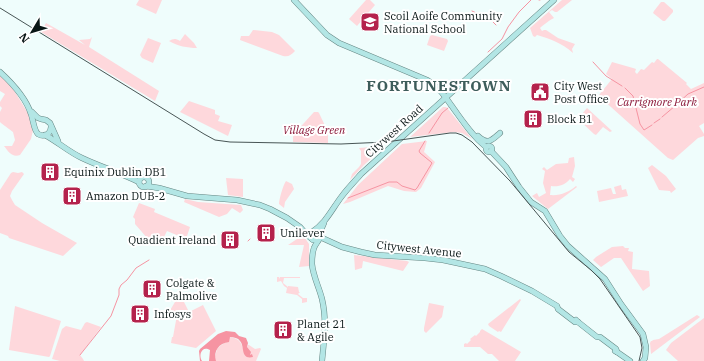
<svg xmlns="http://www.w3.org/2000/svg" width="704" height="361" viewBox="0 0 704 361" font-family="'IBM Plex Serif',serif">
  <rect width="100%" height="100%" fill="#effdfc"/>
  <g fill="#fed8dc">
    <path d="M 139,0 L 162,0 L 156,14 L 136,5 Z"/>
    <path d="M 366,0 L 370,0 L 375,5 L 357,26 L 349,19 Z"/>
    <path d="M 562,0 L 572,0 L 557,12 L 555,12 L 552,10 L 549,12 L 554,18 C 551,19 542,26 540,28 L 542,31 L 544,30 L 546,30 L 558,38 L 575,44 L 572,49 L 573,53 C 562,43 550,39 537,35 L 535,37 L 533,36 L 530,28 Z"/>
    <path d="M 661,2 L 664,2 L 673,10 L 673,12 L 665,21 L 663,21 L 653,13 L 654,11 Z"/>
    <path d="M 46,23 L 85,45 L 79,40 L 90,39 L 92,37 L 89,47 L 159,91 L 155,101 L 41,32 Z"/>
    <path d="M 253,30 L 272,32 L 279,35 L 295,51 C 291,55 289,57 283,56 L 240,40 L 241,36 L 249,36 Z"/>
    <path d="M 185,34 L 194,43 L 197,48 C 187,48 178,46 169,41 C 173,39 175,38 180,41 Z"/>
    <path d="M 432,35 L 447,39 L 448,41 L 444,51 L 427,45 L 430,36 Z"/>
    <path d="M 148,38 L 161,43 L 153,63 L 142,58 L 140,55 Z"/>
    <path d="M 657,59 L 658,59 L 687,83 L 686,84 L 691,89 L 704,83 L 704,123 L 699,126 L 704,134 L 704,136 L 698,138 L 673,160 L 668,158 L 602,99 L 602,98 L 599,95 L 612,79 L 606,74 L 612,62 L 633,68 L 636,69 L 635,72 L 637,74 L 641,69 L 644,70 L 652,62 L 654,63 Z"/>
    <path d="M 0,75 L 10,84 L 31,118 L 33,130 L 31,139 L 20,155 C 12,158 8,151 4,146 L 12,146 L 15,140 L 13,132 L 1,123 L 0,122 L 0,112 L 2,108 L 0,106 L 0,102 L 5,94 L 0,91 Z"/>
    <path d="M 189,101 L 215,110 L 215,114 L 220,116 L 218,121 L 232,125 L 228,136 L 180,112 Z"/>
    <path d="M 443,107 L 446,107 L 448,109 L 472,139 L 462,133 L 454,132 L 410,137 Z"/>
    <path d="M 587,108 L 612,131 L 610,132 L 603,127 L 596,135 L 594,134 L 578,119 Z"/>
    <path d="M 314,112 L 318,112 L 319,113 L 328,132 L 328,143 L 293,142 L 293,137 L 294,134 Z"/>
    <path d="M 427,141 L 424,152 L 435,162 L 421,188 L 416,192 L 404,191 L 388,186 L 350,202 L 343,204 L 358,185 L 402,144 Z"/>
    <path d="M 385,146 L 364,165 L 350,180 L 352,174 L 359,167 L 361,164 L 361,151 L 359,148 Z"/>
    <path d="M 574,157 L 575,166 L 572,177 L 575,179 L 573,182 L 570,179 C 565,185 559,187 551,186 L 550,195 C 560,196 569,192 576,186 L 577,187 L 548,209 L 532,196 L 537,193 L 539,197 L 546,193 L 543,183 L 545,171 L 542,169 L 544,167 L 547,170 L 556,164 L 568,163 L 569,158 Z"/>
    <path d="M 652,165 L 666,176 L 676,189 L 671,193 L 670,191 L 659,190 L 648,168 Z"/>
    <path d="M 13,172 L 18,173 L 22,172 L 24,174 L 12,191 L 10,196 L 12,200 L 15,205 L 42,223 L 77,243 L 63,256 L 9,238 L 8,236 L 0,233 L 0,190 L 11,173 Z"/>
    <path d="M 226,178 L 243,179 L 243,197 L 228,195 Z"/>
    <path d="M 286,181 L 292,184 L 294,189 L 285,202 L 284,208 L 279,204 C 279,200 283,185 286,181 Z"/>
    <path d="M 621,185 L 622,190 L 626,189 L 628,196 L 599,202 L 597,191 L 611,188 L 613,194 L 616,194 L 614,187 Z"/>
    <path d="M 185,199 L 198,202 L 241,205 L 243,210 L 240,213 L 232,208 L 227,214 L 219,217 L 184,202 Z"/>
    <path d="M 139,203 L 155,209 L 154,212 L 190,227 L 186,239 L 167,231 L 163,239 L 162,239 L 159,245 L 152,242 L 150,239 L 148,239 L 135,224 L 135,219 L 133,217 Z"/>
    <path d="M 303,235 L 309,244 L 309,266 L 299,267 L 304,245 L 288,245 Z"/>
    <path d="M 623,246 L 625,248 L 629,248 L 628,251 L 633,252 L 632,269 L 649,271 L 650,286 L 643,291 L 621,258 L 614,258 L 601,267 L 593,260 L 596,257 L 612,247 Z"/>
    <path d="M 354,255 L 407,261 L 409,262 L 403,271 L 363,261 L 362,268 L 355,270 Z"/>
    <path d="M 277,277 L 279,277 L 279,279 L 280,277 L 300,277 L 300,278 L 284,278 L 283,283 L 288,287 L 288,286 L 298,287 L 299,292 L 300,292 L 298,294 L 303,298 L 307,298 L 307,302 L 302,303 L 302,299 L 297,295 L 286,293 L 287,288 L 284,286 L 281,281 L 277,282 Z"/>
    <path d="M 179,296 L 181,296 L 189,312 L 203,305 L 216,331 L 196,348 L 171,343 L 172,337 L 173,337 L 177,315 L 172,312 L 171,313 L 169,312 L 178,297 Z"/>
    <path d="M 520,299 L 521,300 L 501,332 L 499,331 L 498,332 L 489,326 L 488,324 Z"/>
    <path d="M 429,303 L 444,306 L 442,317 L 426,333 L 424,331 L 424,328 Z"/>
    <path d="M 15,306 L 61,321 L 50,356 L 49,357 L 9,350 Z"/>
    <path d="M 697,315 L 700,317 L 651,354 L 650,343 L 651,341 L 652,341 L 653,340 L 659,339 Z"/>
    <path d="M 704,318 L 704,361 L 678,361 L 666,350 L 671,343 Z"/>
    <path d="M 87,322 L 101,327 L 80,355 L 83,359 L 84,361 L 60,361 L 52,359 L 62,329 L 66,326 L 81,330 L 85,323 Z"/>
    <path d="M 482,329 L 521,352 L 515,361 L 499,361 L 492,354 L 488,354 L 480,347 L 464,347 L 464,344 L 466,343 L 467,344 L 471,340 L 470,339 L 475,335 L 476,336 L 480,332 L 480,331 Z"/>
    <path d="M 230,337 C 243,339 241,346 246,356 L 250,355 L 249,355 L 247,347 L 248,345 L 249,345 L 255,349 L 260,348 L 261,349 L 256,361 L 216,361 L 215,357 L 217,349 L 220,346 L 226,342 Z"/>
  </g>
  <path fill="#f694a2" d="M 226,331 L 235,332 L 239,336 L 246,338 L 248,343 L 247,347 L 251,352 L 250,355 L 252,354 L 253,357 C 240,360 245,346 240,341 C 238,338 234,337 230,337 L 229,342 C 219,343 213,351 216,361 L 209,361 L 210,350 C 202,345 198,355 202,361 L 200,361 L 199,351 L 200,349 L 218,334 Z"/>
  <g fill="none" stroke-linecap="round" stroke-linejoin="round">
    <g stroke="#f694a2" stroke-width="1">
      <path d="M 539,0 L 540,0"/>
      <path d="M 472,11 L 485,17"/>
      <path d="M 490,19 L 496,25"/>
      <path d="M 488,52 L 502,39 L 508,27 L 519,12 L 531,0"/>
      <path d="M 593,62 L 606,76 L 622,86"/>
      <path d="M 625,88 L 633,96 L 640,124 L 644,130 L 652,125"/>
      <path d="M 677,104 L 688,94 L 704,87"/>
      <path d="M 662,117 L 675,106"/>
      <path d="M 654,123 L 660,119"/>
      <path d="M 429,133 L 442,113 L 448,108"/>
      <path d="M 348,198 L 389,182 L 397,182 L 402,186 L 415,190 L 417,188 L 432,163 L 431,162 L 420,153 L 419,151 L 425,141"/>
      <path d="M 248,241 L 250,239"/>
      <path d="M 80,355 L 111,316 L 119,295 L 119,289 L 121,285 L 127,280 L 136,268 L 149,260"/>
    </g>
    <g stroke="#668784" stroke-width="6">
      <g id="secondary">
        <path d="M 294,0 L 327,35 L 339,43 L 427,80 C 438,86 444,95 451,105 C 462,120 472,136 486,147"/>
        <path d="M 0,72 C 12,83 26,98 31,114 C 33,119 34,131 38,134 C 45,138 51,133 51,127"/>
        <path d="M 32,112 L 38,118 L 41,119 L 46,120 L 50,123 L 58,141"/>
        <path d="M 45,135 C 58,142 69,152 82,158 C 101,167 121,173 139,182"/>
        <path d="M 478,136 C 488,145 491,141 500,133"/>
        <circle cx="489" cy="149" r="3"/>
        <path d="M 491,151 L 506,167 L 519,187 L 531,202 L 545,211 L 560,236 L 568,246 L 605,279 L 621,304 L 643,334 L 646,347 L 645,358 L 643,361"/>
        <circle cx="144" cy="182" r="5"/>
        <path d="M 146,186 L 159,188 L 187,196 L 237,200 L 260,205 L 270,209 L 287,218 L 300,227 L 306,234 L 313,240 L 319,239"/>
        <path d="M 320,237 L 342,247 L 361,252 L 375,255 L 425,258 L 443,260 L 485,269 L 501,276 L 532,291 L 557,306 L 558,309 L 575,322 L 578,322"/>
        <path d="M 311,238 L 310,235 L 312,232 C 326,223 332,209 342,196 C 348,188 355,181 361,174 L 554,0"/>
        <path d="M 576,320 L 578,322 L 597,337 L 600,337 L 616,349 L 617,352"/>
        <path d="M 615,351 L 617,352 L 630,361"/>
        <path d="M 322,361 C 324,340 327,320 322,299 C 319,287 313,276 312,264 C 312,259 312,253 314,248 C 316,242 322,239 320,232 L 324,223"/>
      </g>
    </g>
    <use href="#secondary" stroke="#b3e6e5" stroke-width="5"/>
    <path stroke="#485555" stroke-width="1" d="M 0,8 L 204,134 L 215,140 L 230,142 L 341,144 L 386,142 L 450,133 L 456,133 L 462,135 L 472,142 L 510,181 L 569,252 L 591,270 L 600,279 L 640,337 L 642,348 L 639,361"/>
  </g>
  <defs>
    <g id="school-square" transform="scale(1)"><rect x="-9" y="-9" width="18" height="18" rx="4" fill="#b4224c" stroke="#fff"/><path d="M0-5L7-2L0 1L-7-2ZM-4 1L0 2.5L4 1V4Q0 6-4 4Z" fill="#fff"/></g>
    <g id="civic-square" transform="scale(1)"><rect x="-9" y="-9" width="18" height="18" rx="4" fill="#b4224c" stroke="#fff"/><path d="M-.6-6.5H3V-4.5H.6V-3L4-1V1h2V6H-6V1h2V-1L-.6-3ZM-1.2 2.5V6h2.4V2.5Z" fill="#fff"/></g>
    <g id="building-square" transform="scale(1)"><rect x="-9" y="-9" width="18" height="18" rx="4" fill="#b4224c" stroke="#fff"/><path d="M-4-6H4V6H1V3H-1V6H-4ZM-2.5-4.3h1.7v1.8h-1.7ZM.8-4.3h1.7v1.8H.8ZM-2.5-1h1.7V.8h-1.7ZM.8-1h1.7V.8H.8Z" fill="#fff"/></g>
  </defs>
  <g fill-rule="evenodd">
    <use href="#school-square" x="370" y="22"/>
    <use href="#civic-square" x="540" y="92"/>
    <use href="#building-square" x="533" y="119"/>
    <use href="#building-square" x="50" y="172"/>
    <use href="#building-square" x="72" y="196"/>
    <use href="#building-square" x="266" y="233"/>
    <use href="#building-square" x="230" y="240"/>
    <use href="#building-square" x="152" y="289"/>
    <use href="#building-square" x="140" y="314"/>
    <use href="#building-square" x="283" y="330"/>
  </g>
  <g text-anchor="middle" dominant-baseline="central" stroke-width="4" stroke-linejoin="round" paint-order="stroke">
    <g font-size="11" fill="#091616" stroke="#fff" text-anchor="start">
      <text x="384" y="16">Scoil Aoife Community<tspan x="384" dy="13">National School</tspan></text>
      <text x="554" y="86">City West<tspan x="554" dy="13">Post Office</tspan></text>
      <text x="547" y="119">Block B1</text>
      <text x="64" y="172">Equinix Dublin DB1</text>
      <text x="86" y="196">Amazon DUB-2</text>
      <text x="280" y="233">Unilever</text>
      <text x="216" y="240" text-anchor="end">Quadient Ireland</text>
      <text x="166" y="283">Colgate &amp;<tspan x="166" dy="13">Palmolive</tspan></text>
      <text x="154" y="314">Infosys</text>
      <text x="297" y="324">Planet 21<tspan x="297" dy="13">&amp; Agile</tspan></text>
    </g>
    <g font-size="11" font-style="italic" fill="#8a1738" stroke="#fff">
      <text x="657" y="102">Carrigmore Park</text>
      <text x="314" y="130">Village Green</text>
    </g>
    <g font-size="11" fill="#091616" stroke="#fff">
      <text transform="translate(394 131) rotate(-42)">Citywest Road</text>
      <text transform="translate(419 249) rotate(6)">Citywest Avenue</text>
    </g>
    <g font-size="15" font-weight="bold" letter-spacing="1" fill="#3e5d5b" stroke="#fff">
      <text x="439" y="85">FORTUNESTOWN</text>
    </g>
  </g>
  <g transform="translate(32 32) rotate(232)" stroke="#ffffff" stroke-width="3" paint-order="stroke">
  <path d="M0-3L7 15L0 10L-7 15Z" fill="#091616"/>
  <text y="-6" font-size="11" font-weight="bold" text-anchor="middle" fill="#091616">N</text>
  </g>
</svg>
